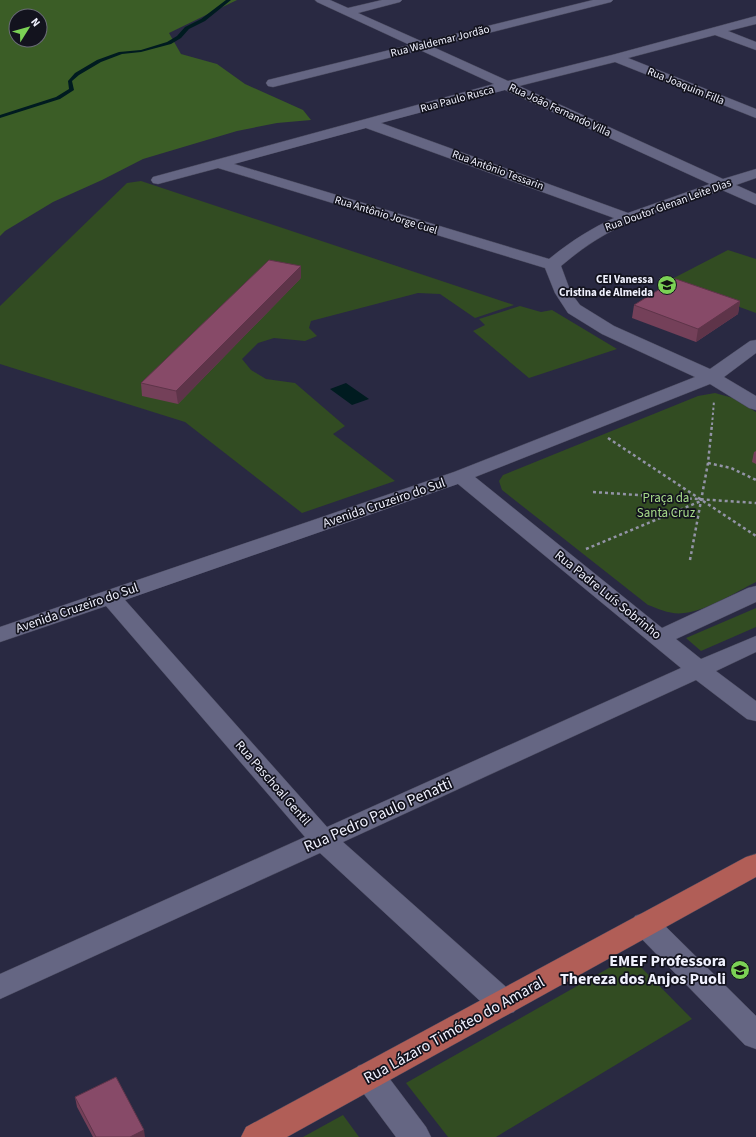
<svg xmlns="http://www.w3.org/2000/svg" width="756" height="1137" viewBox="0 0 756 1137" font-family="'Source Sans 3',sans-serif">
  <rect width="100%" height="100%" fill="#292942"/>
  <g fill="#324c22">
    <path d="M 141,181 L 514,305 L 475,318 L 440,294 L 418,293 L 311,321 L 309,328 L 317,336 L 305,341 L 274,338 L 258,343 L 242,359 L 251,370 L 266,379 L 295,383 L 345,426 L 333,434 L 395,481 L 302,513 L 185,422 L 0,364 L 0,306 L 127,183 Z"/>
    <path d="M 728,250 L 756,259 L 756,313 L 668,281 Z"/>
    <path d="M 520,306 L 541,312 L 552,310 L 617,349 L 529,378 L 473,331 L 485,325 L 479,319 Z"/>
    <path d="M 715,393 L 733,398 L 756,412 L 756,582 C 736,592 706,611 684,613 C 671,615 659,609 648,605 L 502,490 L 499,481 L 503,475 L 698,396 Z"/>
    <path d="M 756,608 L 756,627 L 701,651 L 686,638 Z"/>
    <path d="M 630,956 L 692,1019 L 496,1137 L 448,1137 L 406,1083 Z"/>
    <path d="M 343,1115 L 359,1137 L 303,1137 Z"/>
  </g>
  <path fill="#3b5d26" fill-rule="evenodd" d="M 0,0 L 237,0 L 169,33 L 181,54 L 217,64 L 245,84 L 303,110 L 311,120 L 277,123 L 237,131 L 143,159 L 102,180 L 53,202 L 5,231 L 0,236 ZM 16,16 L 40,16 L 40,40 L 16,40 Z"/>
  <path fill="#001b20" d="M 346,383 L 369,399 L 352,405 L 330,389 Z"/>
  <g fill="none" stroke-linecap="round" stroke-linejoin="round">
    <path fill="#001b20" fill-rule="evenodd" d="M 226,0 L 231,0 L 205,21 L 189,29 L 181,38 L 171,44 L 141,52 L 122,54 L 101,62 L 79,75 L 72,81 L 74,90 L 60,99 L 0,118 L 0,115 L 56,97 L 69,89 L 68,81 L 75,73 L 97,60 L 119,52 L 141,50 L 167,42 L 177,36 L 185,27 L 201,19 Z"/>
    <g stroke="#47475b" stroke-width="1">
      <g id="minor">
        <path d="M 315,0 L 330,0 L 348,8 L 382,0 L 402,0 L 400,2 L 358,13 L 423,42 L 593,0 L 613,0 L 611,2 L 433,47 L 508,81 L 612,55 L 756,16 L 756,24 L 728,31 L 756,42 L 756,50 L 715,35 L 628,58 L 756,109 L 756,118 L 615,62 L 519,86 L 723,179 L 756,169 L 756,178 L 736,185 L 756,194 L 756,205 L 722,190 C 686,203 639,215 606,234 C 590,243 575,254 561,266 L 571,293 L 580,305 L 614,326 L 710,369 L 750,341 L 756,340 L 756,353 L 724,377 L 756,396 L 756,410 L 749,408 L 710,384 L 475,477 L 662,628 L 748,588 L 756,586 L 756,602 L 676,639 L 701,659 L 756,636 L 756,652 L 716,671 L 756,701 L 756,721 L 747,719 L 696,680 L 343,842 L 514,994 L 518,1003 L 514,1012 L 503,1015 L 492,1012 L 320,853 L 0,999 L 0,974 L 305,837 L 106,606 L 0,642 L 0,627 L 454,472 L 695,377 L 602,334 L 568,313 L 555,293 L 545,268 L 218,168 L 158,184 L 153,183 L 151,180 L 153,177 L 494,84 L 420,50 L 273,87 L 268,86 L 266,83 L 268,80 L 410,45 L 317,2 ZM 505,90 L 710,184 L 628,213 L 381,123 ZM 366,128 L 614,218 C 590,229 570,242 549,259 L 234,164 ZM 458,484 L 681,668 L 327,827 L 125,600 Z"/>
        <path d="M 645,913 L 655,916 L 756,1016 L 756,1049 L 745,1045 L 635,932 L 631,924 L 635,916 Z"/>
        <path d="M 369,1063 L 380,1066 L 426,1127 L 431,1137 L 396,1137 L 358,1086 L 353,1076 L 358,1066 Z"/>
      </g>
    </g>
    <g stroke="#47475b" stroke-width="1">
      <path id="major" d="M 756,854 L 756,877 L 287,1137 L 241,1137 L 246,1127 L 746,857 Z"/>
    </g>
    <path stroke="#9394a7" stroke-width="2" stroke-dasharray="2.5 2.5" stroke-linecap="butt" d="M 712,425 L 714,401"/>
    <g stroke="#9394a7" stroke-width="2.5" stroke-dasharray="3 3" stroke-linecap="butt">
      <path d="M 608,438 L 756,536"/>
      <path d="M 708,463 L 731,468 L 756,480"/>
      <path d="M 593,492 L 756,503"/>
      <path d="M 586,549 L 701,501"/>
      <path d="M 690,560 L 708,463 L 712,424"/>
    </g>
    <use href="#minor" fill="#656683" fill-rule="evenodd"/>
    <use href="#major" fill="#b15e57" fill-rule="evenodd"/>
  </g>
  <g fill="#744059">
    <path d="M 301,278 L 178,404 L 142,396 L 141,383 Z"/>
    <path d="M 740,301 L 738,314 L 696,342 L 632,318 L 634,305 Z"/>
    <path d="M 756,451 L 756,464 L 752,462 L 754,452 Z"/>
    <path d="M 75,1097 L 145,1137 L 93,1137 L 77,1107 Z"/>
  </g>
  <g fill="#5e3449">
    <path d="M 301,266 L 301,278 L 178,404 L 176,391 Z"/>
    <path d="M 740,301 L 738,314 L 696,342 L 698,329 Z"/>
    <path d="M 144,1130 L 145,1137 L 130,1137 Z"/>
  </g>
  <g fill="#874a68" stroke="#5e3449">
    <path d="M 269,260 L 301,266 L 176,391 L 141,383 Z"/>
    <path d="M 676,279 L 740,301 L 698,329 L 634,305 Z"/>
    <path d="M 116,1077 L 144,1130 L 130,1137 L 96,1137 L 75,1097 Z"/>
  </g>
  <defs>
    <g id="school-disc" transform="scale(1)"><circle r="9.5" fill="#7bd155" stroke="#13131e"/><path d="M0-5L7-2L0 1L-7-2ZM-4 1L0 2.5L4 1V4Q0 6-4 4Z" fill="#111"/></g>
  </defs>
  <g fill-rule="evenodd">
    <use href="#school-disc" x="667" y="285"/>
    <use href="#school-disc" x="740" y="970"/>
  </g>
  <g text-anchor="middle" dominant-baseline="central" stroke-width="3.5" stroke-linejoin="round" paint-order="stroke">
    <g font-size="11" fill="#f0f1fe" stroke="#13131e">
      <text transform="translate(440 41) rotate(-14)">Rua Waldemar Jordão</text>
      <text transform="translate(686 86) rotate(22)">Rua Joaquim Filla</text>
      <text transform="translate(457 99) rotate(-15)">Rua Paulo Rusca</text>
      <text transform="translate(560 110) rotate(25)">Rua João Fernando Villa</text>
      <text transform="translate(498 170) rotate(20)">Rua Antônio Tessarin</text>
      <text transform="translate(668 205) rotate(-20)">Rua Doutor Glenan Leite Dias</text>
      <text transform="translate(386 215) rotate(17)">Rua Antônio Jorge Cuel</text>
    </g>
    <g font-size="11" font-weight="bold" fill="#f0f1fe" stroke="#13131e" text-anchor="end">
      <text x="653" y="279">CEI Vanessa<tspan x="653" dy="13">Cristina de Almeida</tspan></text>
    </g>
    <g font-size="13" fill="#a7db8a" stroke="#13131e">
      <text x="666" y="498">Praça da<tspan x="666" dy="15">Santa Cruz</tspan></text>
    </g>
    <g font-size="13" fill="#f0f1fe" stroke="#13131e">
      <text transform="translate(384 503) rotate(-19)">Avenida Cruzeiro do Sul</text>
      <text transform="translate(608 595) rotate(39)">Rua Padre Luís Sobrinho</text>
      <text transform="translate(77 608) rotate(-19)">Avenida Cruzeiro do Sul</text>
      <text transform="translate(273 783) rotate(49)">Rua Paschoal Gentil</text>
    </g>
    <g font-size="16" fill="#f0f1fe" stroke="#13131e">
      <text transform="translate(378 815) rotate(-24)">Rua Pedro Paulo Penatti</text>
      <text transform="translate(454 1030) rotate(-29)">Rua Lázaro Timóteo do Amaral</text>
    </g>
    <g font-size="16" font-weight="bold" fill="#f0f1fe" stroke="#13131e" text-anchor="end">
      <text x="726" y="961">EMEF Professora<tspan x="726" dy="18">Thereza dos Anjos Puoli</tspan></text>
    </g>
  </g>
  <g transform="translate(28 28) rotate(53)"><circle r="19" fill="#13131e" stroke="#6b6c78"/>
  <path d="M0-3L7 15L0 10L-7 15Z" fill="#7bd155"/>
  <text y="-6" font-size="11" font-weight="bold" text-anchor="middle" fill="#f0f1fe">N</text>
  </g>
</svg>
